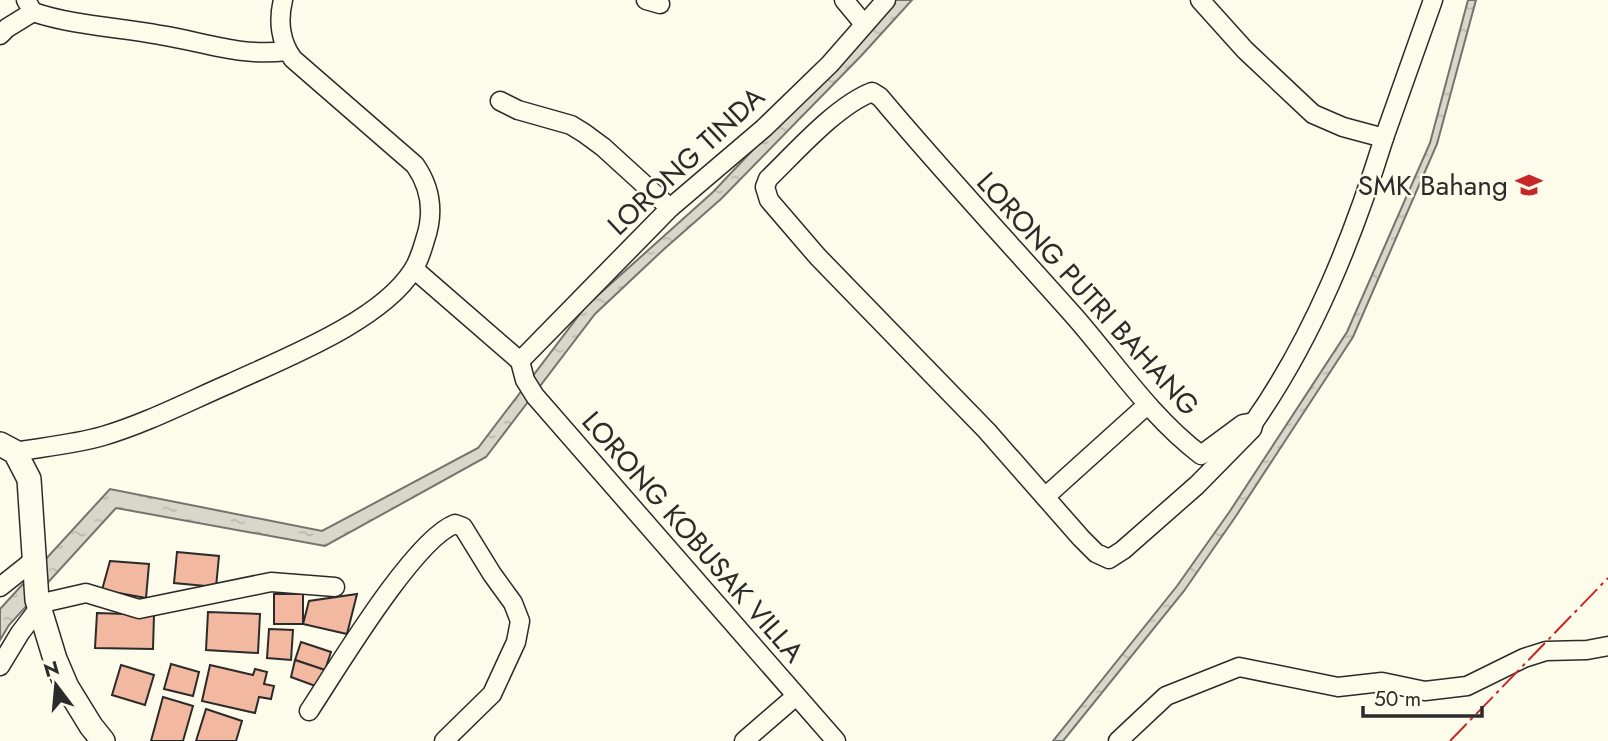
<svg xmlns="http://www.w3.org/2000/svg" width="1608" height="741" viewBox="0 0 1608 741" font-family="Jost,sans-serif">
  <defs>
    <pattern id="water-ripples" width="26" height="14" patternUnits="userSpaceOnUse" patternTransform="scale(1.75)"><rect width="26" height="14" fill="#d8d7c9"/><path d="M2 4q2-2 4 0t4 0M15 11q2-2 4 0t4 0" fill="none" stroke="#bab9ad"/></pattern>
  </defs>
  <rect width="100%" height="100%" fill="#fdfbea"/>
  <g fill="url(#water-ripples)" stroke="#74746e" stroke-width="2">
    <path d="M 895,0 L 912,0 L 861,56 L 721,199 L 663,250 L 595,314 L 486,457 L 325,546 L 116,508 L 9,625 L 0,640 L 0,609 L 110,489 L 322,531 L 478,448 L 586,306 L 713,192 Z"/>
    <path d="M 1468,0 L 1476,0 L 1437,144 L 1353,337 L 1236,516 L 1184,591 L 1063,741 L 1053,741 L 1177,586 L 1230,511 L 1347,332 L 1430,143 Z"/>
  </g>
  <g fill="#f2b8a0" stroke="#2b2b2b" stroke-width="2">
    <path d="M 177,552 L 219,556 L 216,587 L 174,583 Z"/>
    <path d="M 110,561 L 149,564 L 146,598 L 102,590 Z"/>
    <rect x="274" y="594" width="29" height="30"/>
    <path d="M 357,594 L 347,634 L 303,624 L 309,601 Z"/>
    <path d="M 208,612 L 260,614 L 258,653 L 206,650 Z"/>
    <path d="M 97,613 L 154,615 L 153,649 L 95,648 Z"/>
    <path d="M 269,629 L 293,630 L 291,660 L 267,658 Z"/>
    <path d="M 301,642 L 331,652 L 325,670 L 295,660 Z"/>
    <path d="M 295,660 L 325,670 L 318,687 L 291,677 Z"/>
    <path d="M 171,664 L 199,672 L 193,696 L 164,689 Z"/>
    <path d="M 121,665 L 154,675 L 145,705 L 112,695 Z"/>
    <path d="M 210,665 L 253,675 L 255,669 L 267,672 L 264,684 L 274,686 L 271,699 L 259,697 L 255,713 L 202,701 Z"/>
    <path d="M 163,697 L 193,706 L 183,741 L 151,741 Z"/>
    <path d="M 206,709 L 242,721 L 236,741 L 196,741 Z"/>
  </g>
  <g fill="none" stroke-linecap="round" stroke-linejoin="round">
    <g stroke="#2b2b2b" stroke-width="21">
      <g id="minor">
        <path d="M 26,0 L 33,12 C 75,26 118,27 160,35 C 205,42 240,57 287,51"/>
        <path d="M 646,0 L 660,4"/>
        <path d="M 844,0 L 864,24"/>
        <path d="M 1200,0 L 1245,50 L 1313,114 L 1343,127 L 1384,138 L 1433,0"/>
        <path d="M 0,35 L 7,28 L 33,12"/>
        <path d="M 872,92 L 880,97 C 943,172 1010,244 1075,317 C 1116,364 1151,417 1201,455 L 1243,424 L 1254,422 L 1252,429 L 1197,485 L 1123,550 L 1109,559 L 1096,553 L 1081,538 L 987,431 L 818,257 L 769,200 L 765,187 L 768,179 C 796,152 836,106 872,92 Z"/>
        <path d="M 500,101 L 518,110 L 571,125 L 584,133 L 603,147 L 670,208"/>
        <path d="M 414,269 L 520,361"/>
        <path d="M 520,361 L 670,208 L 764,128 L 830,64 L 886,0"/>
        <path d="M 520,361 L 525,380 L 535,396 L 836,741"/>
        <path d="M 1254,422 C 1314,336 1353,237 1384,138"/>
        <path d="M 15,452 C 44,447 75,444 103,436 C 147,423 189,401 231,383 C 285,358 381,321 413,270 C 419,261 422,250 425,240 C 434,214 431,188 415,165 L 293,59 C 280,42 278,20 283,0"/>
        <path d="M 1045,497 L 1147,405"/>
        <path d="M 0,587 L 34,560"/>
        <path d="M 38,604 L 86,593 L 139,609 L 271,582 L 335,587"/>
        <path d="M 0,666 L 20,633 L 39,608"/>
        <path d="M 309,711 C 336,670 414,539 455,524 L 463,527 L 492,574 L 513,603 L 520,621 L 516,642 L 492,694 L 444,741"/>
        <path d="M 744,741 L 796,696"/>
        <path d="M 1118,741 L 1166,696 L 1239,667 L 1338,687 L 1382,682 L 1425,691 L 1467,686 L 1524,658 L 1546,651 L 1587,650 L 1608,646"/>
      </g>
    </g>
    <g stroke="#2b2b2b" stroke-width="26">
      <path id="major" d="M 0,444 L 15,452 L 29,479 L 37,600 L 55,659 L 67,687 L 91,726 L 103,741"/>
    </g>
    <use href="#minor" stroke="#fdfbea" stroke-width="18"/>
    <use href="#major" stroke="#fdfbea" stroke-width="23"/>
    <path stroke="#c62828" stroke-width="2" stroke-dasharray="24 5 3.5 5" stroke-linecap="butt" d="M 1450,741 L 1608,578"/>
  </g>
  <defs>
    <g id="school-bare" transform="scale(2.1)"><path d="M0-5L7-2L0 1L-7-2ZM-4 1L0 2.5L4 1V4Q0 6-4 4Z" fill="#c62828" stroke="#fdfbea" stroke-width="2.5" paint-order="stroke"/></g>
  </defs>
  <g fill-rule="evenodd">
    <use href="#school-bare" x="1529" y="185"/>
  </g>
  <g text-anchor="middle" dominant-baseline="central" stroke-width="5" stroke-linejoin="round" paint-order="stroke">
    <g font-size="28" fill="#2b2b2b" stroke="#fdfbea">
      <text transform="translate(686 161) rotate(-43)">LORONG TINDA</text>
      <text transform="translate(1088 294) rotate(48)">LORONG PUTRI BAHANG</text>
      <text transform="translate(693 537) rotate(49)">LORONG KOBUSAK VILLA</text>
    </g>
    <g font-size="28" fill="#2b2b2b" stroke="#fdfbea" text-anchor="end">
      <text x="1508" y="185">SMK Bahang</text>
    </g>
  </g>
  <g transform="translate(56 685) rotate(344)" stroke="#fdfbea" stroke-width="5" paint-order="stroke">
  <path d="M0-5L12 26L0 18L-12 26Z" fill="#2b2b2b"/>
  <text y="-10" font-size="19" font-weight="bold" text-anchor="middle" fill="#2b2b2b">N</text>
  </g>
  <path d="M1363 706v10h119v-10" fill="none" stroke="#2b2b2b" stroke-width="3.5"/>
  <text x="1374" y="706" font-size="21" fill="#2b2b2b" stroke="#fdfbea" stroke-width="5" paint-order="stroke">50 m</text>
</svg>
